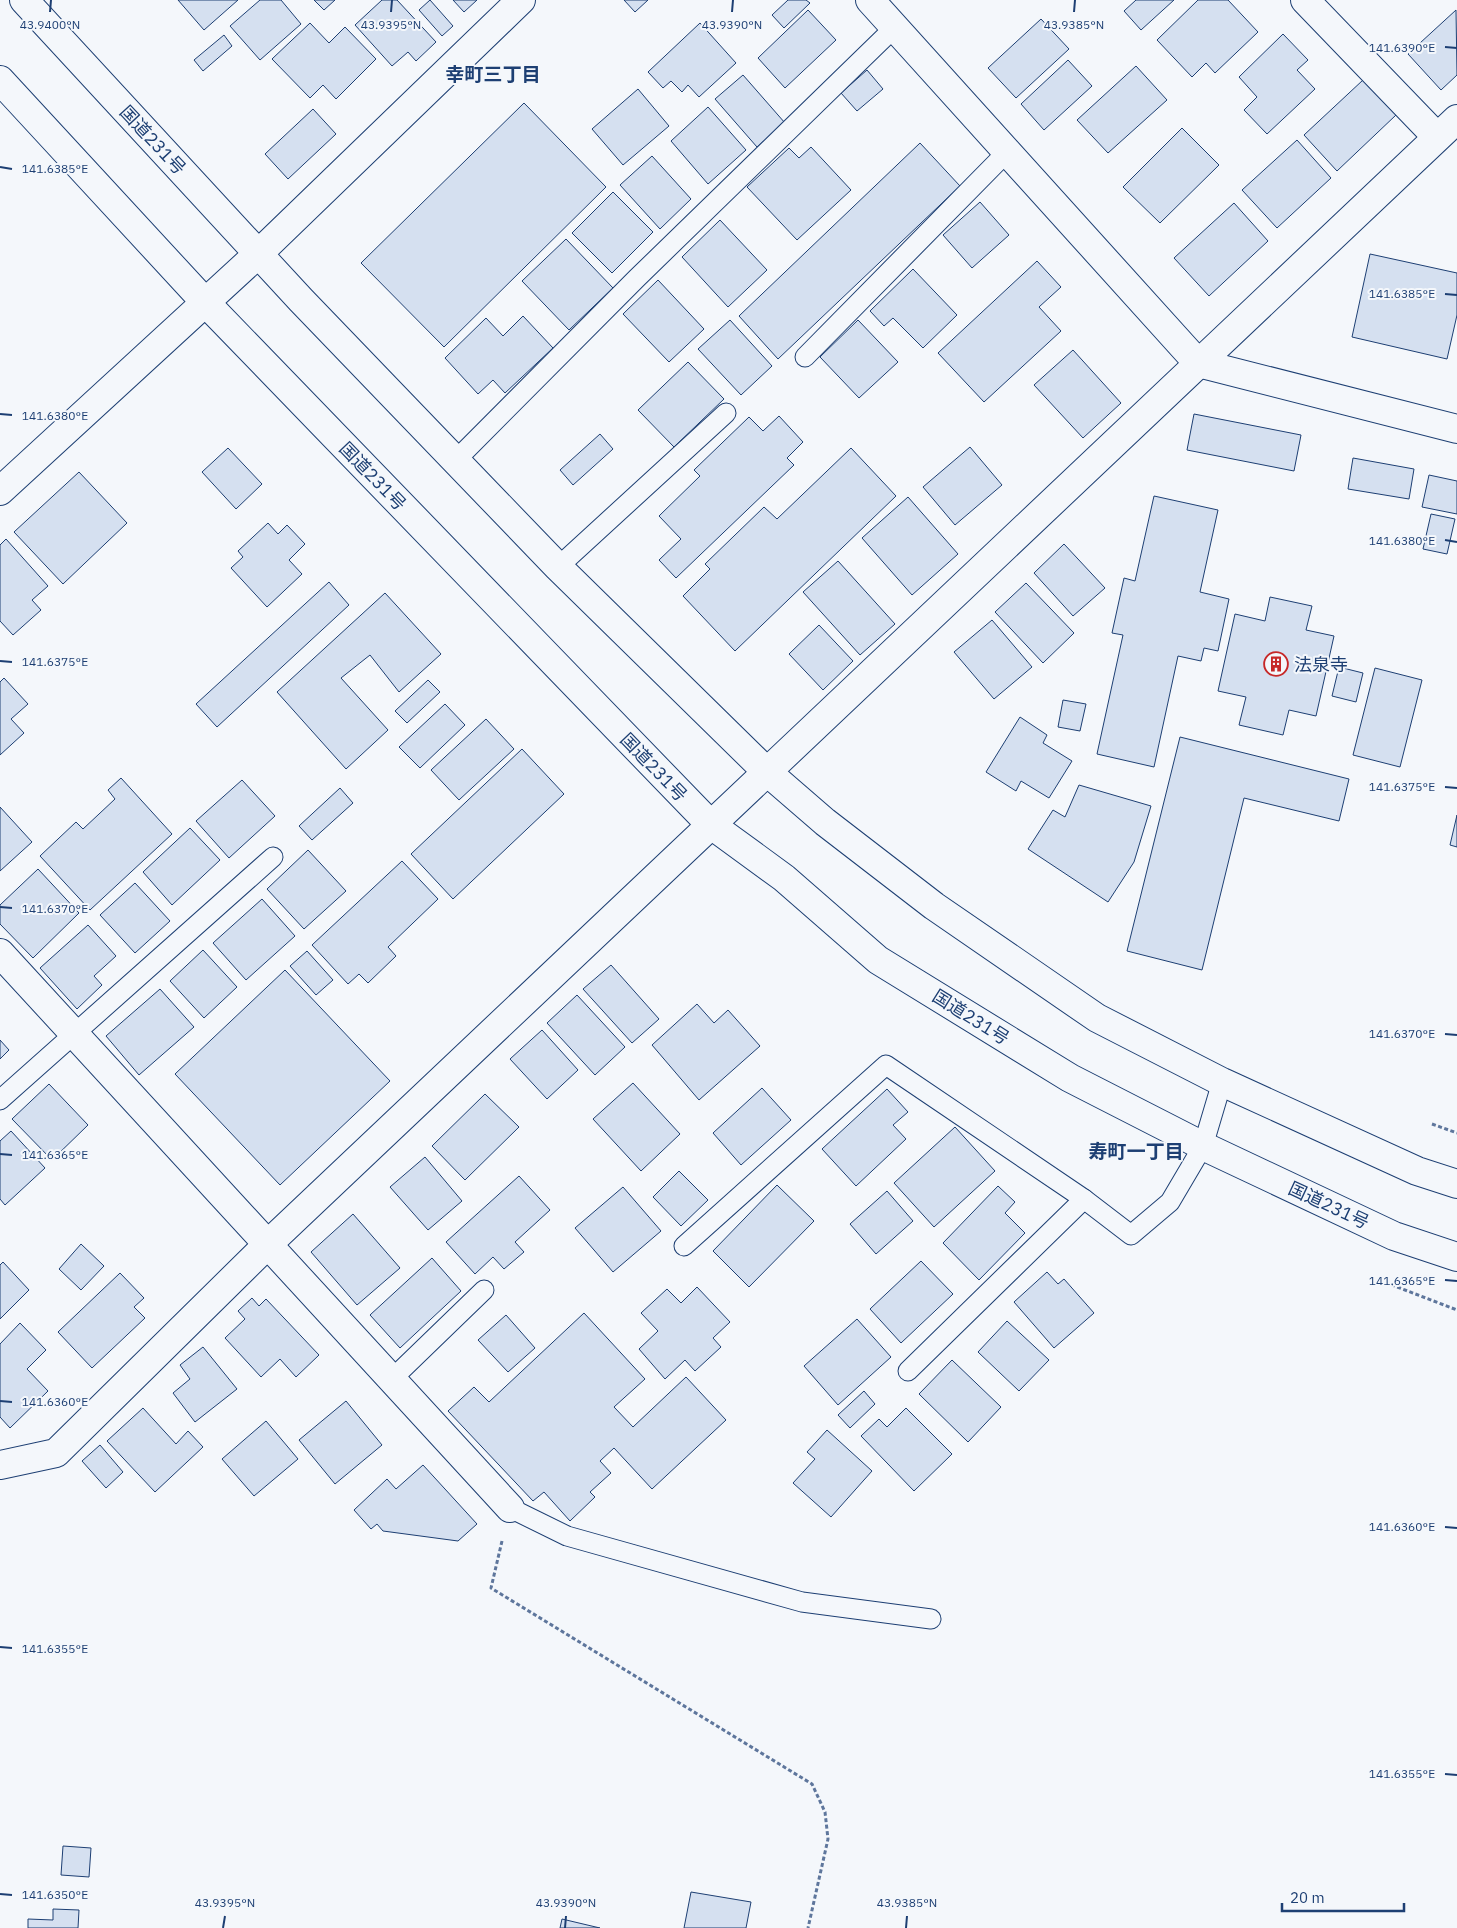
<svg xmlns="http://www.w3.org/2000/svg" width="1457" height="1928" viewBox="0 0 1457 1928" font-family="'IBM Plex Sans','Noto Sans JP',sans-serif">
  <rect width="100%" height="100%" fill="#f4f7fb"/>
  <g fill="#d5e0f0" stroke="#1d3f73">
    <path d="M 178,0 L 238,0 L 204,30 Z"/>
    <path d="M 260,0 L 281,0 L 301,24 L 260,60 L 230,26 Z"/>
    <path d="M 314,0 L 335,0 L 324,10 Z"/>
    <path d="M 382,0 L 397,0 L 436,42 L 416,61 L 408,52 L 392,66 L 355,25 Z"/>
    <path d="M 430,0 L 453,26 L 442,36 L 419,10 Z"/>
    <path d="M 453,0 L 477,0 L 464,12 Z"/>
    <path d="M 624,0 L 648,0 L 635,12 Z"/>
    <path d="M 788,0 L 806,0 L 810,3 L 784,28 L 772,15 Z"/>
    <path d="M 1136,0 L 1174,0 L 1141,30 L 1124,11 Z"/>
    <path d="M 1198,0 L 1228,0 L 1258,32 L 1215,73 L 1206,63 L 1192,77 L 1157,40 Z"/>
    <path d="M 808,10 L 836,40 L 785,88 L 758,58 Z"/>
    <path d="M 1456,10 L 1457,75 L 1441,90 L 1408,54 Z"/>
    <path d="M 1041,19 L 1069,49 L 1016,98 L 988,68 Z"/>
    <path d="M 310,23 L 329,43 L 345,27 L 376,59 L 336,99 L 323,85 L 310,98 L 272,59 Z"/>
    <path d="M 700,23 L 736,63 L 699,97 L 688,85 L 682,92 L 671,81 L 663,88 L 648,72 Z"/>
    <path d="M 1283,34 L 1308,60 L 1297,70 L 1315,89 L 1267,134 L 1244,110 L 1257,97 L 1239,77 Z"/>
    <path d="M 224,35 L 232,46 L 203,71 L 194,60 Z"/>
    <path d="M 1068,60 L 1092,86 L 1044,130 L 1021,104 Z"/>
    <path d="M 1136,66 L 1167,100 L 1108,153 L 1077,120 Z"/>
    <path d="M 867,70 L 883,89 L 857,111 L 841,93 Z"/>
    <path d="M 743,75 L 785,123 L 757,147 L 715,99 Z"/>
    <path d="M 1363,80 L 1396,115 L 1337,171 L 1304,135 Z"/>
    <path d="M 638,89 L 669,126 L 623,165 L 592,129 Z"/>
    <path d="M 524,103 L 606,187 L 444,347 L 361,263 Z"/>
    <path d="M 708,107 L 746,150 L 708,184 L 671,141 Z"/>
    <path d="M 313,109 L 336,134 L 288,179 L 265,154 Z"/>
    <path d="M 1182,128 L 1219,165 L 1160,223 L 1123,187 Z"/>
    <path d="M 1297,140 L 1331,178 L 1277,228 L 1242,190 Z"/>
    <path d="M 920,143 L 960,186 L 778,359 L 739,316 Z"/>
    <path d="M 811,147 L 851,190 L 797,240 L 747,187 L 789,148 L 799,158 Z"/>
    <path d="M 652,156 L 691,199 L 660,229 L 620,185 Z"/>
    <path d="M 613,192 L 653,232 L 612,273 L 572,233 Z"/>
    <path d="M 980,202 L 1009,235 L 972,268 L 943,235 Z"/>
    <path d="M 1234,203 L 1268,241 L 1209,296 L 1174,258 Z"/>
    <path d="M 720,220 L 767,270 L 728,307 L 682,257 Z"/>
    <path d="M 566,239 L 613,288 L 569,330 L 522,281 Z"/>
    <path d="M 1370,254 L 1457,273 L 1457,315 L 1447,359 L 1352,337 Z"/>
    <path d="M 1037,261 L 1061,287 L 1039,307 L 1061,331 L 984,402 L 938,353 Z"/>
    <path d="M 913,269 L 957,315 L 923,348 L 893,318 L 884,326 L 870,311 Z"/>
    <path d="M 658,280 L 704,329 L 669,362 L 623,314 Z"/>
    <path d="M 523,316 L 553,348 L 505,393 L 493,380 L 478,394 L 445,358 L 486,318 L 503,336 Z"/>
    <path d="M 730,320 L 772,366 L 741,395 L 698,349 Z"/>
    <path d="M 858,320 L 898,362 L 859,398 L 820,357 Z"/>
    <path d="M 1073,350 L 1121,403 L 1083,438 L 1034,385 Z"/>
    <path d="M 688,362 L 724,399 L 674,447 L 638,410 Z"/>
    <path d="M 1194,414 L 1301,435 L 1294,471 L 1187,450 Z"/>
    <path d="M 779,416 L 803,442 L 787,458 L 794,465 L 676,578 L 659,560 L 681,539 L 659,516 L 700,476 L 694,470 L 749,417 L 763,431 Z"/>
    <path d="M 600,434 L 613,449 L 573,485 L 560,470 Z"/>
    <path d="M 970,447 L 1002,485 L 955,525 L 923,487 Z"/>
    <path d="M 228,448 L 262,484 L 236,509 L 202,472 Z"/>
    <path d="M 851,448 L 896,496 L 735,651 L 683,596 L 710,569 L 705,564 L 764,507 L 777,519 Z"/>
    <path d="M 1353,458 L 1414,469 L 1409,499 L 1348,489 Z"/>
    <path d="M 79,472 L 127,523 L 63,584 L 14,532 Z"/>
    <path d="M 1429,475 L 1457,481 L 1457,514 L 1422,507 Z"/>
    <path d="M 1154,496 L 1218,510 L 1200,592 L 1229,599 L 1218,651 L 1204,648 L 1201,661 L 1178,656 L 1154,767 L 1097,754 L 1123,635 L 1112,633 L 1124,578 L 1135,581 Z"/>
    <path d="M 908,497 L 958,554 L 912,595 L 862,538 Z"/>
    <path d="M 1431,514 L 1455,519 L 1447,554 L 1423,549 Z"/>
    <path d="M 268,523 L 278,534 L 287,525 L 305,544 L 289,560 L 302,574 L 267,607 L 231,568 L 243,557 L 238,551 Z"/>
    <path d="M 6,539 L 48,586 L 32,600 L 41,610 L 13,635 L 0,621 L 0,545 Z"/>
    <path d="M 1064,544 L 1105,588 L 1073,616 L 1034,573 Z"/>
    <path d="M 838,561 L 895,624 L 860,655 L 803,592 Z"/>
    <path d="M 329,582 L 349,605 L 217,727 L 196,704 Z"/>
    <path d="M 1026,583 L 1074,633 L 1043,663 L 995,612 Z"/>
    <path d="M 385,593 L 441,654 L 399,692 L 370,655 L 341,678 L 388,730 L 346,769 L 277,692 Z"/>
    <path d="M 1270,597 L 1312,606 L 1306,630 L 1334,636 L 1316,716 L 1289,710 L 1283,735 L 1239,725 L 1246,697 L 1218,691 L 1235,614 L 1265,621 Z"/>
    <path d="M 992,620 L 1032,667 L 994,699 L 954,652 Z"/>
    <path d="M 819,625 L 853,661 L 823,690 L 789,654 Z"/>
    <path d="M 1339,667 L 1363,673 L 1356,702 L 1332,696 Z"/>
    <path d="M 1375,668 L 1422,680 L 1400,767 L 1353,755 Z"/>
    <path d="M 4,678 L 28,704 L 11,719 L 24,733 L 0,755 L 0,682 Z"/>
    <path d="M 428,680 L 440,692 L 407,723 L 395,711 Z"/>
    <path d="M 1063,700 L 1086,704 L 1080,731 L 1058,727 Z"/>
    <path d="M 445,704 L 465,725 L 420,768 L 399,747 Z"/>
    <path d="M 1020,717 L 1047,735 L 1043,743 L 1072,761 L 1049,798 L 1021,781 L 1016,791 L 986,772 Z"/>
    <path d="M 486,719 L 514,749 L 459,800 L 431,770 Z"/>
    <path d="M 1180,737 L 1349,779 L 1339,821 L 1244,798 L 1202,970 L 1127,951 Z"/>
    <path d="M 522,749 L 564,794 L 453,899 L 411,854 Z"/>
    <path d="M 121,778 L 172,834 L 90,910 L 40,856 L 76,822 L 83,829 L 115,799 L 108,790 Z"/>
    <path d="M 242,780 L 275,816 L 229,858 L 196,821 Z"/>
    <path d="M 1079,785 L 1151,806 L 1134,862 L 1108,902 L 1028,849 L 1053,810 L 1065,817 Z"/>
    <path d="M 340,788 L 353,803 L 312,840 L 299,826 Z"/>
    <path d="M 0,807 L 32,842 L 0,871 Z"/>
    <path d="M 1457,815 L 1457,847 L 1450,845 Z"/>
    <path d="M 190,828 L 220,860 L 172,905 L 143,872 Z"/>
    <path d="M 308,850 L 346,891 L 304,929 L 267,889 Z"/>
    <path d="M 402,861 L 438,899 L 388,947 L 396,956 L 368,983 L 359,974 L 348,984 L 312,945 Z"/>
    <path d="M 38,869 L 79,913 L 33,958 L 0,924 L 0,905 Z"/>
    <path d="M 135,883 L 170,921 L 135,953 L 100,915 Z"/>
    <path d="M 262,899 L 295,936 L 246,980 L 213,943 Z"/>
    <path d="M 88,925 L 116,956 L 94,976 L 102,985 L 77,1009 L 40,968 Z"/>
    <path d="M 203,950 L 237,987 L 204,1018 L 170,981 Z"/>
    <path d="M 307,951 L 333,980 L 316,995 L 290,966 Z"/>
    <path d="M 611,965 L 659,1019 L 632,1043 L 583,989 Z"/>
    <path d="M 285,970 L 390,1081 L 280,1185 L 175,1074 Z"/>
    <path d="M 160,989 L 194,1027 L 139,1075 L 106,1036 Z"/>
    <path d="M 577,995 L 625,1047 L 595,1075 L 547,1023 Z"/>
    <path d="M 697,1004 L 714,1023 L 728,1010 L 760,1046 L 699,1100 L 652,1045 Z"/>
    <path d="M 542,1030 L 578,1070 L 547,1099 L 510,1059 Z"/>
    <path d="M 0,1040 L 9,1050 L 0,1059 Z"/>
    <path d="M 633,1083 L 680,1134 L 641,1171 L 593,1119 Z"/>
    <path d="M 49,1084 L 88,1125 L 52,1160 L 12,1119 Z"/>
    <path d="M 762,1088 L 791,1120 L 741,1165 L 713,1133 Z"/>
    <path d="M 887,1089 L 908,1112 L 893,1125 L 906,1139 L 856,1186 L 822,1149 Z"/>
    <path d="M 485,1094 L 519,1127 L 465,1180 L 432,1146 Z"/>
    <path d="M 955,1127 L 995,1171 L 934,1227 L 894,1183 Z"/>
    <path d="M 11,1131 L 45,1168 L 5,1205 L 0,1199 L 0,1141 Z"/>
    <path d="M 425,1157 L 462,1201 L 428,1230 L 390,1187 Z"/>
    <path d="M 679,1171 L 708,1200 L 681,1226 L 653,1197 Z"/>
    <path d="M 519,1176 L 550,1210 L 515,1242 L 524,1252 L 504,1269 L 493,1257 L 475,1274 L 446,1242 Z"/>
    <path d="M 777,1185 L 814,1221 L 749,1287 L 713,1251 Z"/>
    <path d="M 998,1186 L 1015,1202 L 1005,1213 L 1025,1233 L 979,1280 L 943,1243 Z"/>
    <path d="M 623,1187 L 661,1231 L 613,1272 L 575,1228 Z"/>
    <path d="M 887,1191 L 913,1221 L 876,1254 L 850,1224 Z"/>
    <path d="M 353,1214 L 400,1268 L 357,1305 L 311,1252 Z"/>
    <path d="M 81,1244 L 104,1266 L 81,1290 L 59,1269 Z"/>
    <path d="M 432,1258 L 461,1291 L 400,1348 L 370,1315 Z"/>
    <path d="M 921,1261 L 953,1294 L 901,1343 L 870,1309 Z"/>
    <path d="M 3,1262 L 29,1290 L 0,1319 L 0,1265 Z"/>
    <path d="M 1047,1272 L 1058,1284 L 1064,1279 L 1094,1313 L 1054,1348 L 1014,1302 Z"/>
    <path d="M 120,1273 L 144,1298 L 134,1307 L 145,1318 L 92,1368 L 58,1332 Z"/>
    <path d="M 697,1287 L 730,1322 L 713,1338 L 721,1347 L 695,1371 L 685,1360 L 665,1379 L 639,1349 L 658,1331 L 641,1313 L 667,1289 L 681,1303 Z"/>
    <path d="M 252,1298 L 259,1306 L 266,1299 L 319,1355 L 296,1377 L 280,1359 L 261,1377 L 225,1338 L 245,1319 L 238,1311 Z"/>
    <path d="M 584,1313 L 645,1379 L 614,1407 L 633,1427 L 686,1377 L 726,1420 L 652,1489 L 614,1448 L 600,1461 L 611,1473 L 590,1492 L 595,1497 L 570,1521 L 544,1492 L 533,1501 L 448,1411 L 474,1387 L 489,1402 Z"/>
    <path d="M 506,1315 L 535,1348 L 508,1372 L 478,1340 Z"/>
    <path d="M 857,1319 L 891,1357 L 838,1405 L 804,1366 Z"/>
    <path d="M 1007,1321 L 1049,1360 L 1019,1391 L 978,1352 Z"/>
    <path d="M 20,1323 L 46,1350 L 27,1369 L 48,1391 L 10,1428 L 0,1417 L 0,1344 Z"/>
    <path d="M 203,1347 L 237,1389 L 195,1422 L 173,1393 L 190,1379 L 180,1365 Z"/>
    <path d="M 952,1360 L 1001,1407 L 968,1442 L 919,1394 Z"/>
    <path d="M 864,1391 L 875,1404 L 850,1428 L 838,1415 Z"/>
    <path d="M 346,1401 L 382,1445 L 335,1484 L 299,1440 Z"/>
    <path d="M 143,1408 L 176,1444 L 188,1431 L 203,1447 L 155,1492 L 107,1441 Z"/>
    <path d="M 906,1408 L 952,1454 L 914,1491 L 861,1436 L 879,1419 L 887,1427 Z"/>
    <path d="M 266,1421 L 298,1459 L 254,1496 L 222,1459 Z"/>
    <path d="M 827,1430 L 872,1471 L 831,1517 L 793,1483 L 815,1459 L 807,1452 Z"/>
    <path d="M 100,1445 L 123,1472 L 106,1488 L 82,1461 Z"/>
    <path d="M 423,1465 L 477,1524 L 458,1541 L 383,1531 L 377,1524 L 371,1529 L 354,1510 L 387,1479 L 396,1489 Z"/>
    <path d="M 63,1846 L 91,1848 L 89,1877 L 61,1875 Z"/>
    <path d="M 691,1892 L 751,1902 L 746,1928 L 684,1928 Z"/>
    <path d="M 53,1909 L 79,1910 L 78,1928 L 28,1928 L 28,1919 L 53,1920 Z"/>
    <path d="M 562,1919 L 600,1928 L 560,1928 Z"/>
  </g>
  <g fill="none" stroke-linecap="round" stroke-linejoin="round">
    <g stroke="#1d3f73" stroke-width="21">
      <g id="service">
        <path d="M 805,357 L 1007,152"/>
        <path d="M 456,460 L 637,278 L 895,27"/>
        <path d="M 558,567 L 726,413"/>
        <path d="M 0,1100 L 273,857"/>
        <path d="M 684,1246 L 886,1065 L 1084,1199"/>
        <path d="M 908,1371 L 1084,1199 L 1131,1235 L 1170,1202 L 1203,1146 L 1222,1082"/>
        <path d="M 391,1380 L 484,1290"/>
        <path d="M 510,1508 L 567,1536 L 802,1602 L 931,1619"/>
      </g>
    </g>
    <g stroke="#1d3f73" stroke-width="30">
      <g id="minor">
        <path d="M 1305,0 L 1437,137"/>
        <path d="M 0,491 L 258,254 L 521,0"/>
        <path d="M 0,953 L 510,1508"/>
        <path d="M 0,1465 L 56,1453 L 267,1245 L 1457,119"/>
      </g>
    </g>
    <g stroke="#1d3f73" stroke-width="30">
      <path id="tertiary" d="M 870,0 L 1198,363 L 1457,429"/>
    </g>
    <g stroke="#1d3f73" stroke-width="30">
      <g id="trunk">
        <path d="M 24,0 L 301,300 L 558,567 L 766,771 L 825,822 L 934,906 L 1097,1018 L 1222,1082 L 1417,1171 L 1457,1184"/>
        <path d="M 0,80 L 205,302 L 710,824 L 784,878 L 878,960 L 1070,1078 L 1203,1146 L 1394,1236 L 1457,1257"/>
      </g>
    </g>
    <g stroke="#5e769c" stroke-width="3" stroke-dasharray="4 2.5" stroke-linecap="butt">
      <path d="M 1432,1124 L 1457,1133"/>
      <path d="M 1379,1280 L 1457,1310"/>
      <path d="M 502,1541 L 491,1588 L 812,1784 L 825,1812 L 828,1839 L 808,1928"/>
    </g>
    <use href="#service" stroke="#f4f7fb" stroke-width="19"/>
    <use href="#minor" stroke="#f4f7fb" stroke-width="28"/>
    <use href="#tertiary" stroke="#f4f7fb" stroke-width="28"/>
    <use href="#trunk" stroke="#f4f7fb" stroke-width="28"/>
  </g>
  <path fill="none" stroke="#1d3f73" stroke-width="2" d="M 50,12 L 51,0M 391,12 L 392,0M 732,12 L 733,0M 1074,12 L 1075,0M 1445,47 L 1457,48M 0,167 L 12,169M 1445,294 L 1457,295M 0,414 L 12,415M 1445,540 L 1457,542M 0,661 L 12,662M 1445,787 L 1457,788M 0,907 L 12,908M 1445,1034 L 1457,1035M 0,1154 L 12,1155M 1445,1280 L 1457,1281M 0,1401 L 12,1402M 1445,1527 L 1457,1528M 0,1647 L 12,1648M 1445,1774 L 1457,1775M 0,1894 L 12,1895M 223,1928 L 225,1916M 565,1928 L 566,1916M 906,1928 L 907,1916"/>
  <defs>
    <g id="building-ring" transform="scale(1.25)"><circle r="9.5" fill="#f4f7fb" stroke="#c62828" stroke-width="1.5"/><path d="M-4-6H4V6H1V3H-1V6H-4ZM-2.5-4.3h1.7v1.8h-1.7ZM.8-4.3h1.7v1.8H.8ZM-2.5-1h1.7V.8h-1.7ZM.8-1h1.7V.8H.8Z" fill="#c62828"/></g>
  </defs>
  <g fill-rule="evenodd">
    <use href="#building-ring" x="1276" y="664"/>
  </g>
  <g text-anchor="middle" dominant-baseline="central" stroke-width="4" stroke-linejoin="round" paint-order="stroke">
    <g font-size="18" fill="#1d3f73" stroke="#f4f7fb">
      <text transform="translate(153 140) rotate(47)">国道231号</text>
      <text transform="translate(373 476) rotate(46)">国道231号</text>
      <text transform="translate(654 767) rotate(46)">国道231号</text>
      <text transform="translate(971 1017) rotate(32)">国道231号</text>
      <text transform="translate(1329 1205) rotate(25)">国道231号</text>
    </g>
    <g font-size="18" fill="#1d3f73" stroke="#f4f7fb" text-anchor="start">
      <text x="1294" y="664">法泉寺</text>
    </g>
    <g font-size="19" font-weight="bold" fill="#1d3f73" stroke="#f4f7fb">
      <text x="493" y="74">幸町三丁目</text>
      <text x="1136" y="1151">寿町一丁目</text>
    </g>
  </g>
  <g font-size="12" text-anchor="middle" fill="#1d3f73" stroke="#f4f7fb" stroke-width="4" stroke-linejoin="round" paint-order="stroke">
    <text x="50" y="29">43.9400°N</text>
    <text x="391" y="29">43.9395°N</text>
    <text x="732" y="29">43.9390°N</text>
    <text x="1074" y="29">43.9385°N</text>
    <text x="1402" y="52">141.6390°E</text>
    <text x="55" y="173">141.6385°E</text>
    <text x="1402" y="298">141.6385°E</text>
    <text x="55" y="420">141.6380°E</text>
    <text x="1402" y="545">141.6380°E</text>
    <text x="55" y="666">141.6375°E</text>
    <text x="1402" y="791">141.6375°E</text>
    <text x="55" y="913">141.6370°E</text>
    <text x="1402" y="1038">141.6370°E</text>
    <text x="55" y="1159">141.6365°E</text>
    <text x="1402" y="1285">141.6365°E</text>
    <text x="55" y="1406">141.6360°E</text>
    <text x="1402" y="1531">141.6360°E</text>
    <text x="55" y="1653">141.6355°E</text>
    <text x="1402" y="1778">141.6355°E</text>
    <text x="55" y="1899">141.6350°E</text>
    <text x="225" y="1907">43.9395°N</text>
    <text x="566" y="1907">43.9390°N</text>
    <text x="907" y="1907">43.9385°N</text>
  </g>
  <path d="M1282 1903v8h122v-8" fill="none" stroke="#1d3f73" stroke-width="2.5"/>
  <text x="1290" y="1903" font-size="15" fill="#1d3f73" stroke="#f4f7fb" stroke-width="4" paint-order="stroke">20 m</text>
</svg>
